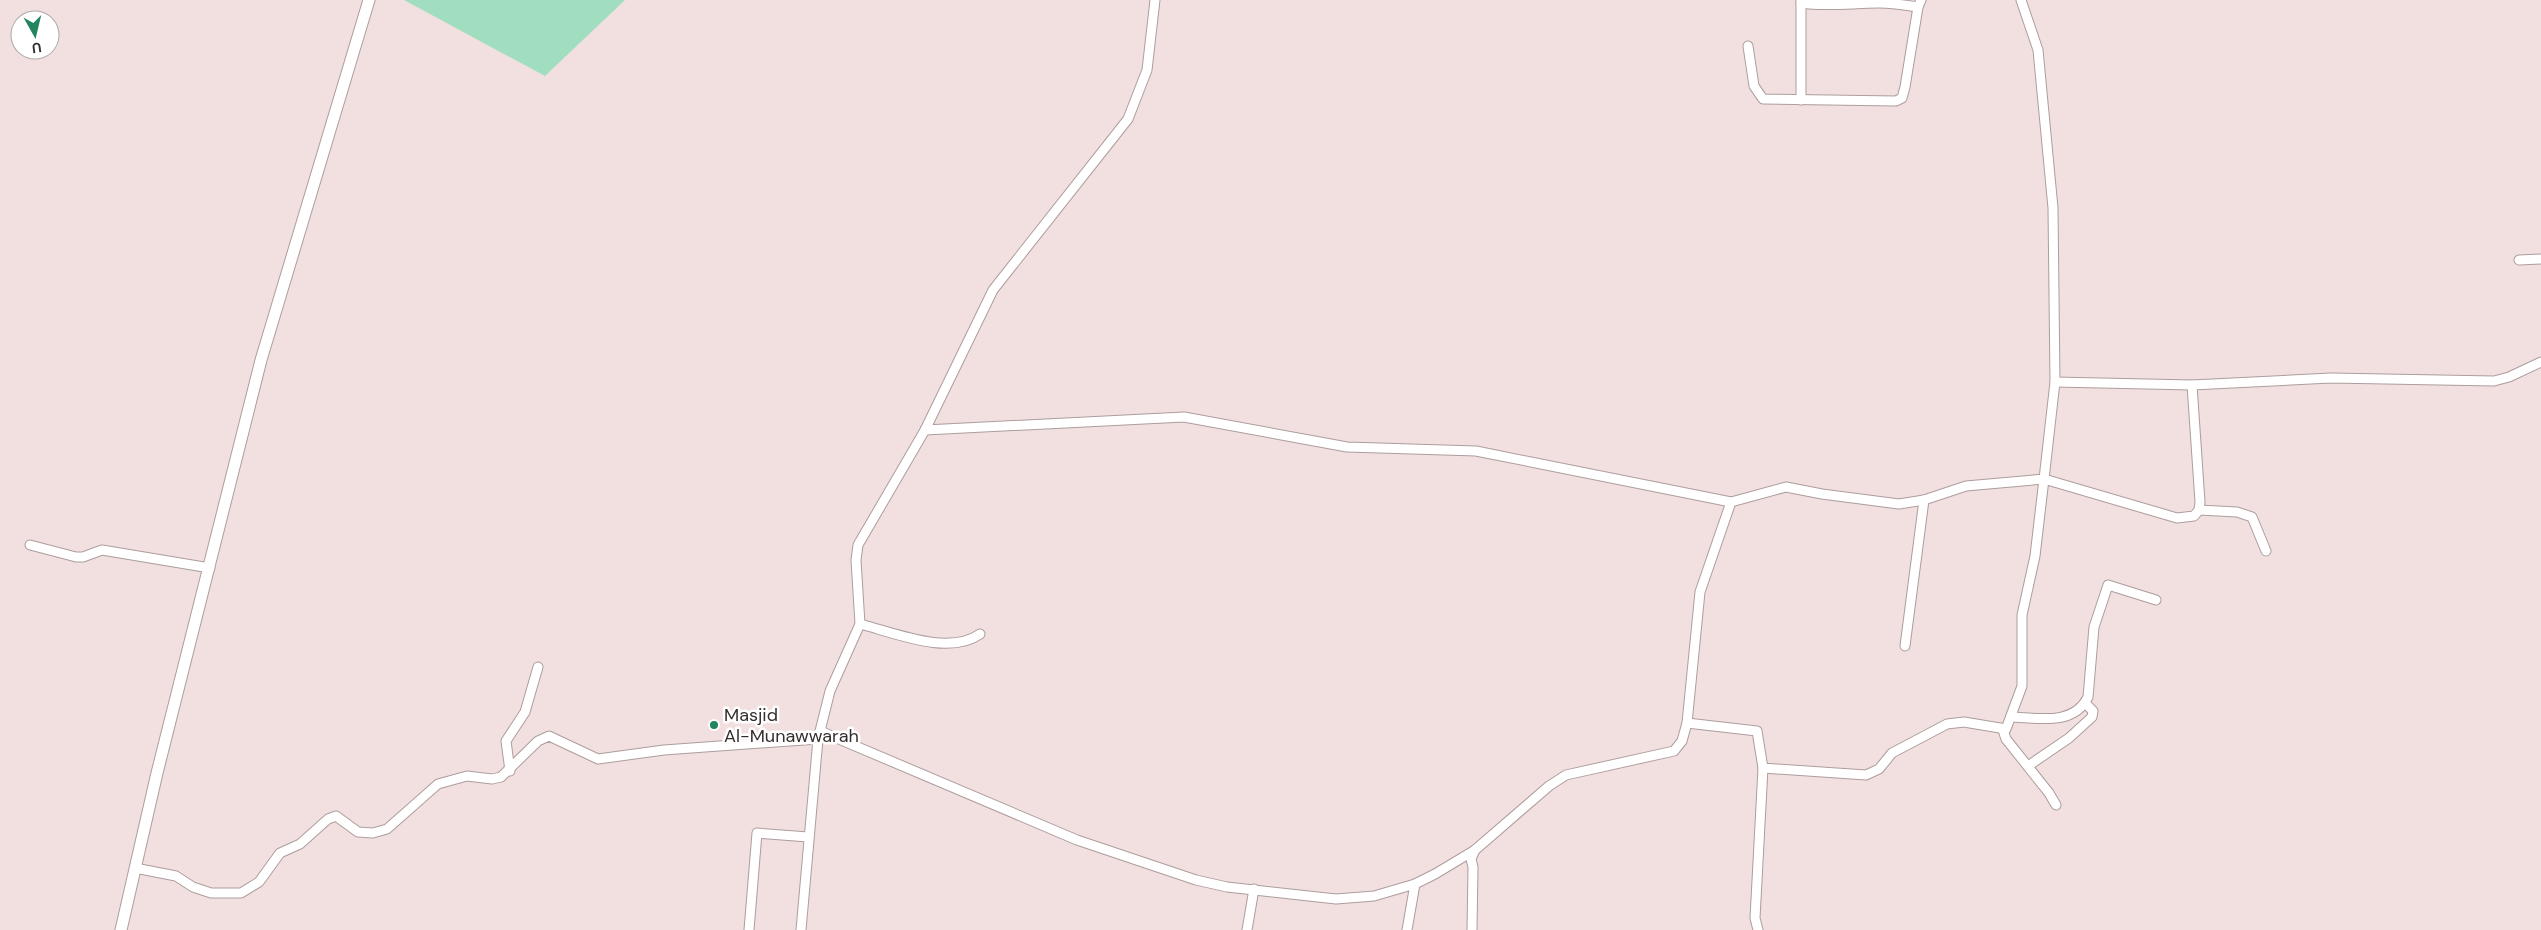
<svg xmlns="http://www.w3.org/2000/svg" width="2541" height="930" viewBox="0 0 2541 930" font-family="'DM Sans',sans-serif">
  <rect width="100%" height="100%" fill="#f1e0df"/>
  <path fill="#a0debf" d="M 404,0 L 625,0 L 545,76 Z"/>
  <g fill="none" stroke-linecap="round" stroke-linejoin="round">
    <g stroke="#ad9d9c" stroke-width="11">
      <g id="minor">
        <path d="M 1801,3 C 1827,7 1853,3 1879,3 C 1892,3 1905,5 1918,7"/>
        <path d="M 1748,46 L 1754,86 L 1763,99 L 1896,101 L 1902,98 L 1905,87 L 1918,7 L 1921,0"/>
        <path d="M 1801,100 L 1801,0"/>
        <path d="M 2519,260 L 2541,259"/>
        <path d="M 2055,382 L 2192,385 L 2331,378 L 2494,381 L 2509,377 L 2541,362"/>
        <path d="M 925,430 L 1184,417 L 1347,447 L 1476,451 L 1731,502"/>
        <path d="M 2199,510 L 2237,512 L 2252,517 L 2266,551"/>
        <path d="M 30,545 L 76,557 L 83,557 L 102,550 L 210,568"/>
        <path d="M 860,624 C 895,633 949,656 980,634"/>
        <path d="M 1905,646 L 1924,500"/>
        <path d="M 2011,717 C 2038,718 2074,726 2088,697 L 2094,627 L 2108,585 L 2156,600"/>
        <path d="M 1687,723 L 1757,731 L 1763,768 L 1866,775 L 1879,769 L 1892,753 L 1947,724 L 1964,722 L 2006,729 L 2022,686 L 2022,615 L 2035,556 L 2044,479 L 2177,518 L 2194,516 L 2199,510 L 2200,502 L 2192,385"/>
        <path d="M 2003,730 L 2006,739 L 2049,793 L 2056,805"/>
        <path d="M 820,731 L 1077,840 L 1196,880 L 1227,887 L 1336,899 L 1374,896 L 1415,884 L 1435,874 L 1475,850 L 1549,786 L 1566,775 L 1674,751 L 1682,741 L 1687,723 L 1700,592 L 1731,502 L 1786,487 L 1822,494 L 1899,504 L 1924,500 L 1966,486 L 2044,479 L 2055,382 L 2053,208 L 2038,50 L 2021,0"/>
        <path d="M 2028,766 L 2069,738 L 2092,717 L 2093,711 L 2085,703"/>
        <path d="M 510,771 L 506,741 L 525,712 L 538,667"/>
        <path d="M 135,868 L 176,876 L 193,887 L 211,893 L 241,893 L 259,882 L 280,853 L 300,844 L 328,819 L 336,816 L 358,832 L 373,833 L 387,829 L 438,784 L 467,776 L 492,779 L 501,777 L 538,741 L 549,736 L 598,759 L 664,750 L 818,739"/>
        <path d="M 749,930 L 757,833 L 808,837"/>
        <path d="M 801,930 L 818,739 L 830,691 L 860,624 L 856,560 L 858,545 L 925,430 L 993,290 L 1128,119 L 1147,70 L 1155,0"/>
        <path d="M 1247,930 L 1254,889"/>
        <path d="M 1407,930 L 1415,884"/>
        <path d="M 1472,930 L 1473,867 L 1471,859 L 1475,850"/>
        <path d="M 1758,930 L 1755,918 L 1763,768"/>
      </g>
    </g>
    <g stroke="#ad9d9c" stroke-width="13">
      <path id="tertiary" d="M 121,930 L 157,773 L 261,360 L 369,0"/>
    </g>
    <use href="#minor" stroke="#fff" stroke-width="9"/>
    <use href="#tertiary" stroke="#fff" stroke-width="11"/>
  </g>
  <circle fill="#21855f" stroke="#fff" stroke-width="2" cx="714" cy="725" r="5"/>
  <g text-anchor="middle" dominant-baseline="central" stroke-width="5" stroke-linejoin="round" paint-order="stroke">
    <g font-size="18" fill="#342e2d" stroke="#fff" text-anchor="start">
      <text x="724" y="715">Masjid<tspan x="724" dy="21">Al-Munawwarah</tspan></text>
    </g>
  </g>
  <g transform="translate(35 35) rotate(172)"><circle r="24" fill="#ffffff" stroke="#aeabab"/>
  <path d="M0-4L9 19L0 12L-9 19Z" fill="#21855f"/>
  <text y="-8" font-size="14" font-weight="bold" text-anchor="middle" fill="#342e2d">U</text>
  </g>
</svg>
